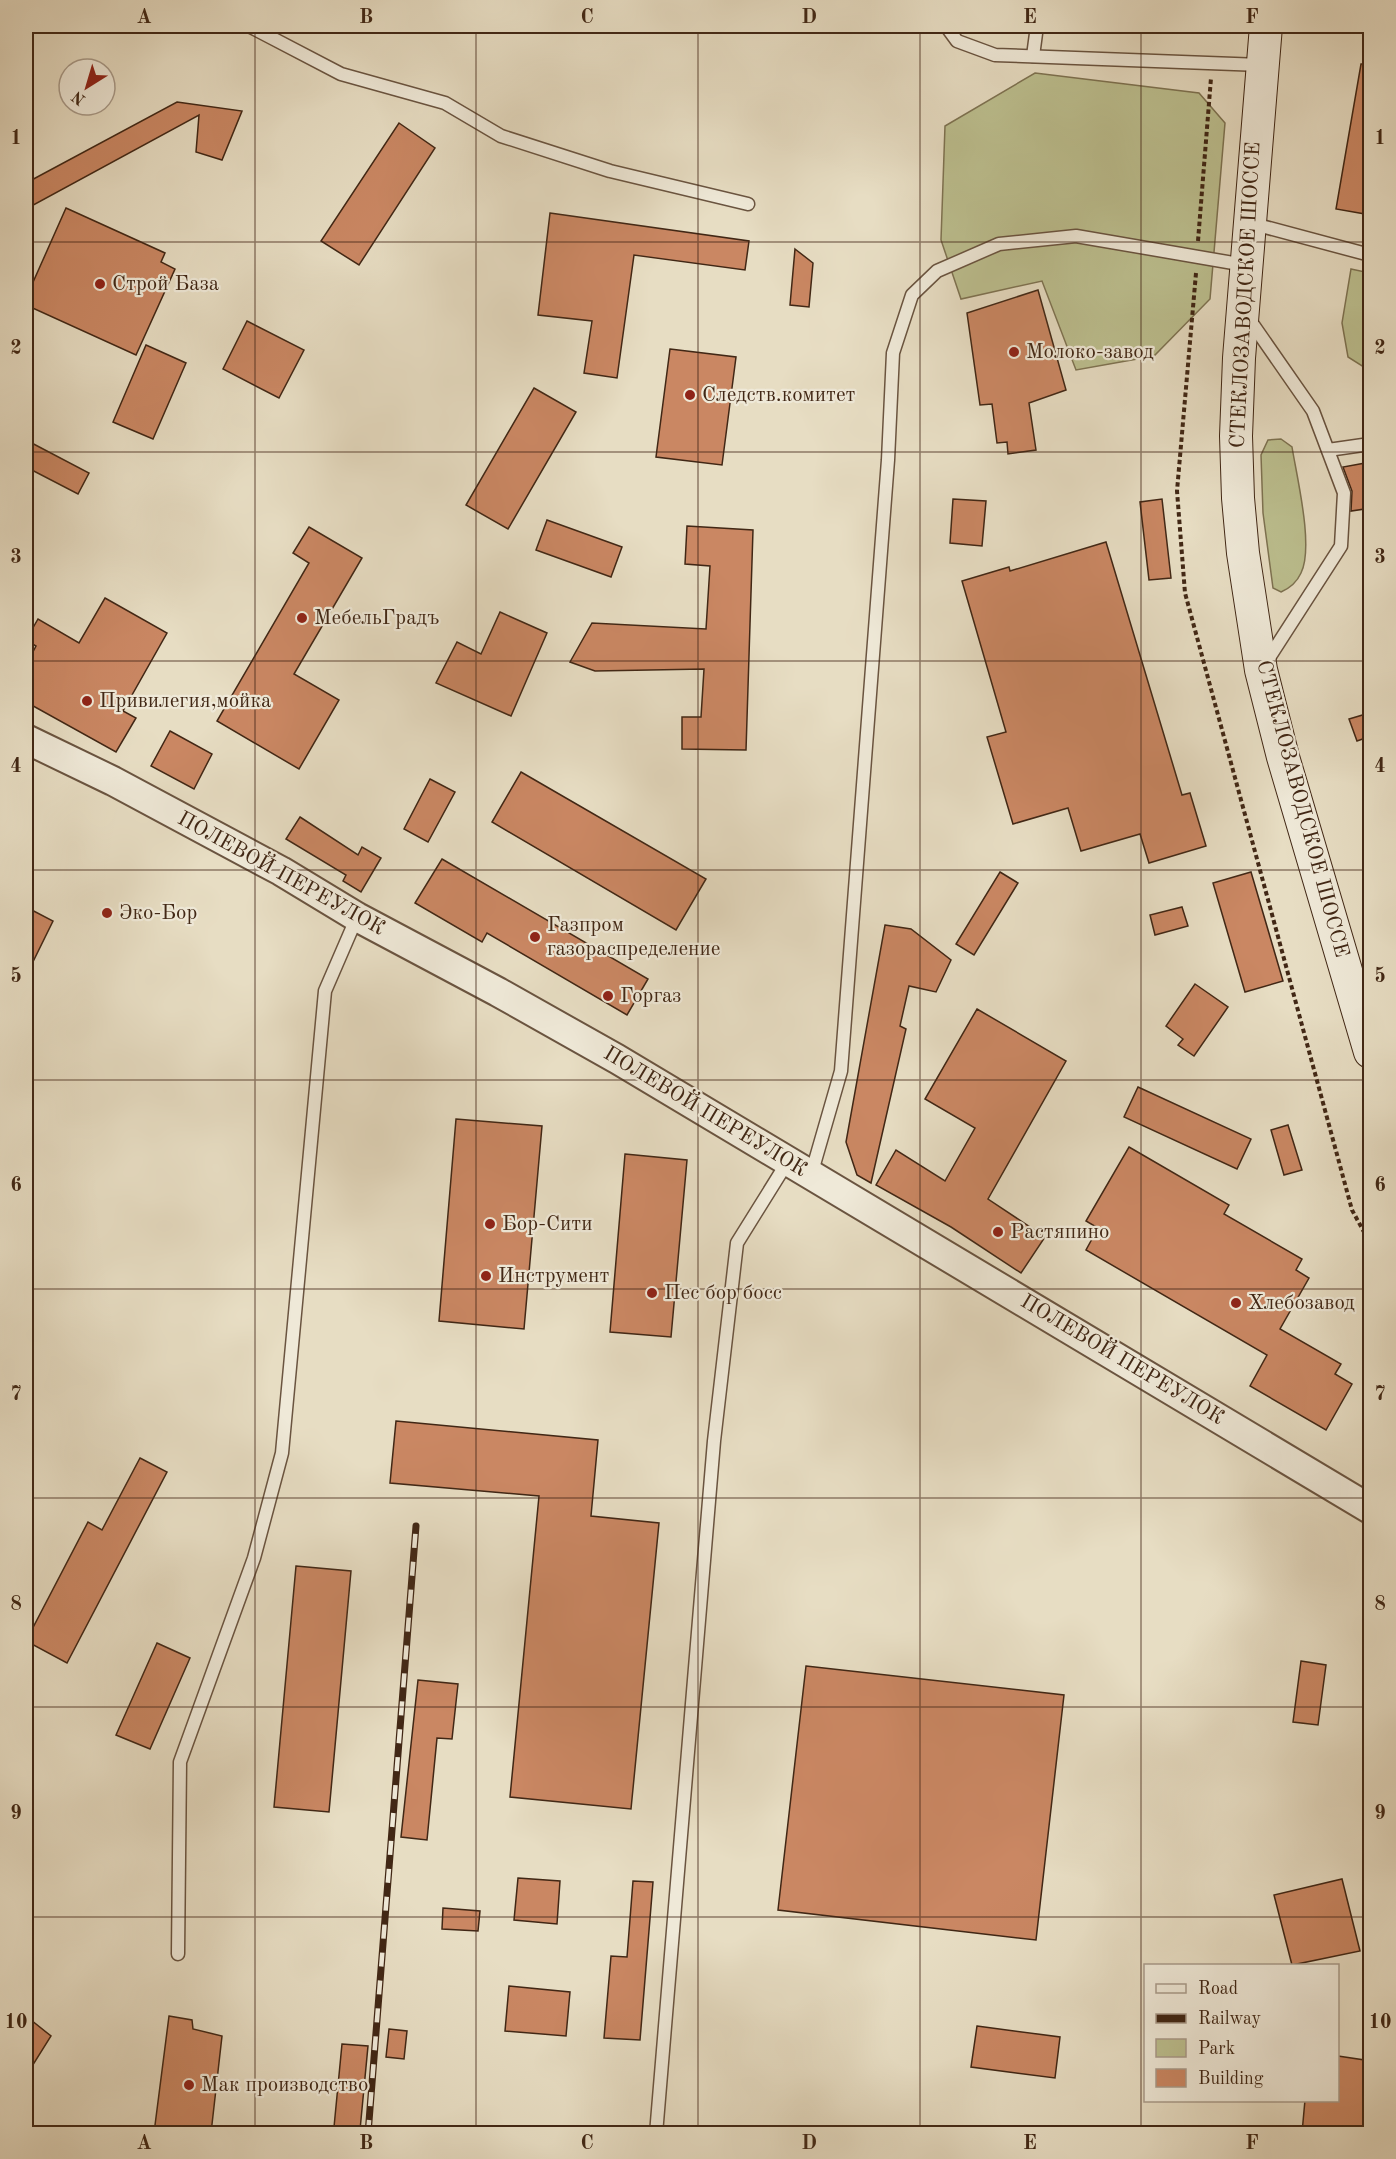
<svg xmlns="http://www.w3.org/2000/svg" width="1396" height="2159" viewBox="0 0 1396 2159" font-family="'Old Standard TT',serif">
  <rect width="100%" height="100%" fill="#e7ddc3"/>
  <filter id="stains"><feTurbulence type="fractalNoise" baseFrequency=".00333" numOctaves="4"/><feColorMatrix values="0 0 0 0 .2 0 0 0 0 .09 0 0 0 0 .02 0 0 0 .5 -.17"/></filter>
  <radialGradient id="worn" r=".72"><stop offset=".6" stop-color="#630" stop-opacity="0"/><stop offset="1" stop-color="#630" stop-opacity=".3"/></radialGradient>
  <g fill="#bcbf8f" stroke="#7e7352" stroke-width="1.5">
    <path d="M 1035,73 L 1199,93 L 1225,123 L 1210,299 L 1154,356 L 1076,370 L 1042,281 L 961,299 L 941,240 L 945,126 Z"/>
    <path d="M 1351,269 L 1370,273 L 1370,371 L 1348,357 L 1342,323 Z"/>
    <path d="M 1281,439 L 1292,447 C 1297,478 1314,547 1301,573 C 1297,582 1290,588 1281,592 L 1273,588 L 1263,513 L 1261,455 L 1268,440 Z"/>
  </g>
  <g fill="#ca8763" stroke="#412715" stroke-width="1.5">
    <path d="M 1361,64 L 1371,64 L 1371,215 L 1336,209 Z"/>
    <path d="M 177,102 L 242,111 L 222,160 L 196,152 L 199,115 L 26,209 L 26,183 Z"/>
    <path d="M 399,123 L 435,148 L 359,265 L 321,241 Z"/>
    <path d="M 66,208 L 165,253 L 161,262 L 175,269 L 136,355 L 26,305 L 26,298 Z"/>
    <path d="M 550,213 L 749,241 L 745,270 L 634,255 L 617,378 L 584,373 L 592,321 L 538,315 Z"/>
    <path d="M 795,249 L 813,263 L 809,307 L 790,305 Z"/>
    <path d="M 1038,290 L 1066,390 L 1029,403 L 1036,450 L 1008,454 L 1007,442 L 997,443 L 992,404 L 980,405 L 967,313 Z"/>
    <path d="M 247,321 L 304,350 L 279,398 L 223,369 Z"/>
    <path d="M 146,345 L 186,363 L 153,439 L 113,422 Z"/>
    <path d="M 670,349 L 736,357 L 722,465 L 656,457 Z"/>
    <path d="M 534,388 L 576,412 L 508,529 L 466,505 Z"/>
    <path d="M 26,440 L 89,473 L 78,494 L 26,467 Z"/>
    <path d="M 1371,462 L 1371,508 L 1351,511 L 1352,491 L 1343,467 Z"/>
    <path d="M 953,499 L 986,501 L 982,546 L 950,543 Z"/>
    <path d="M 1162,499 L 1171,578 L 1149,580 L 1140,502 Z"/>
    <path d="M 547,520 L 622,547 L 611,577 L 536,550 Z"/>
    <path d="M 687,526 L 753,530 L 746,750 L 682,749 L 682,717 L 701,717 L 704,669 L 595,671 L 570,662 L 592,623 L 706,629 L 710,566 L 685,564 Z"/>
    <path d="M 309,527 L 362,558 L 294,674 L 339,700 L 299,769 L 217,721 L 309,563 L 293,553 Z"/>
    <path d="M 1106,542 L 1182,795 L 1190,793 L 1206,846 L 1149,863 L 1140,834 L 1081,851 L 1068,808 L 1013,824 L 987,737 L 1006,732 L 962,581 L 1009,567 L 1010,571 Z"/>
    <path d="M 105,598 L 167,633 L 123,711 L 136,718 L 116,752 L 26,702 L 26,665 L 36,646 L 26,640 L 38,619 L 79,643 Z"/>
    <path d="M 500,612 L 547,633 L 511,716 L 436,683 L 457,642 L 481,654 Z"/>
    <path d="M 1366,714 L 1371,725 L 1371,736 L 1357,741 L 1349,719 Z"/>
    <path d="M 170,731 L 212,754 L 194,789 L 151,766 Z"/>
    <path d="M 521,772 L 706,879 L 676,930 L 492,822 Z"/>
    <path d="M 430,779 L 455,792 L 428,842 L 404,829 Z"/>
    <path d="M 300,817 L 358,855 L 362,847 L 381,858 L 361,892 L 343,881 L 346,875 L 286,839 Z"/>
    <path d="M 442,859 L 648,979 L 627,1015 L 487,933 L 482,942 L 415,903 Z"/>
    <path d="M 1000,872 L 1018,883 L 974,955 L 956,944 Z"/>
    <path d="M 1251,872 L 1283,981 L 1245,992 L 1213,883 Z"/>
    <path d="M 26,907 L 53,921 L 26,976 Z"/>
    <path d="M 1182,907 L 1188,926 L 1155,935 L 1150,915 Z"/>
    <path d="M 885,925 L 911,929 L 951,960 L 936,992 L 909,986 L 900,1026 L 906,1029 L 871,1183 L 857,1175 L 846,1142 Z"/>
    <path d="M 1195,984 L 1228,1007 L 1194,1056 L 1178,1045 L 1183,1039 L 1166,1026 Z"/>
    <path d="M 977,1009 L 1066,1061 L 988,1199 L 1045,1237 L 1021,1273 L 951,1227 L 876,1185 L 896,1150 L 945,1181 L 975,1128 L 925,1099 Z"/>
    <path d="M 1138,1087 L 1251,1139 L 1237,1169 L 1124,1117 Z"/>
    <path d="M 456,1119 L 542,1126 L 524,1329 L 439,1321 Z"/>
    <path d="M 1288,1125 L 1302,1170 L 1284,1175 L 1271,1130 Z"/>
    <path d="M 1129,1147 L 1229,1205 L 1224,1214 L 1302,1259 L 1296,1270 L 1309,1278 L 1280,1329 L 1341,1364 L 1335,1374 L 1352,1384 L 1326,1430 L 1250,1386 L 1267,1355 L 1086,1250 L 1098,1228 L 1086,1221 Z"/>
    <path d="M 625,1154 L 687,1160 L 671,1337 L 610,1332 Z"/>
    <path d="M 396,1421 L 598,1440 L 591,1516 L 659,1523 L 631,1809 L 510,1797 L 539,1496 L 390,1483 Z"/>
    <path d="M 140,1458 L 167,1472 L 67,1663 L 26,1641 L 88,1522 L 102,1530 Z"/>
    <path d="M 296,1566 L 351,1571 L 329,1812 L 274,1807 Z"/>
    <path d="M 157,1643 L 190,1658 L 150,1749 L 116,1735 Z"/>
    <path d="M 1301,1661 L 1326,1665 L 1318,1725 L 1293,1722 Z"/>
    <path d="M 806,1666 L 1064,1695 L 1036,1940 L 778,1910 Z"/>
    <path d="M 418,1680 L 458,1684 L 452,1739 L 437,1738 L 427,1840 L 401,1837 Z"/>
    <path d="M 518,1878 L 560,1881 L 557,1924 L 514,1920 Z"/>
    <path d="M 1342,1879 L 1360,1951 L 1292,1965 L 1274,1895 Z"/>
    <path d="M 633,1881 L 653,1882 L 640,2040 L 604,2038 L 611,1956 L 627,1957 Z"/>
    <path d="M 443,1908 L 480,1911 L 478,1931 L 442,1929 Z"/>
    <path d="M 509,1986 L 570,1992 L 566,2036 L 505,2031 Z"/>
    <path d="M 26,2016 L 51,2036 L 26,2076 Z"/>
    <path d="M 169,2016 L 192,2020 L 193,2029 L 222,2036 L 211,2133 L 154,2133 Z"/>
    <path d="M 977,2026 L 1060,2037 L 1055,2078 L 971,2067 Z"/>
    <path d="M 389,2029 L 407,2031 L 404,2059 L 386,2057 Z"/>
    <path d="M 342,2044 L 368,2046 L 360,2130 L 334,2127 Z"/>
    <path d="M 1338,2056 L 1371,2061 L 1371,2133 L 1302,2133 L 1305,2100 L 1338,2100 Z"/>
  </g>
  <g fill="none" stroke-linecap="round" stroke-linejoin="round">
    <g stroke="#6a5440" stroke-width="15">
      <g id="service">
        <path d="M 249,26 L 341,74 L 445,103 L 501,136 L 610,171 L 748,204"/>
        <path d="M 946,26 L 957,41 L 995,55 L 1261,65"/>
        <path d="M 1033,56 L 1037,26"/>
        <path d="M 1250,223 L 1370,255"/>
        <path d="M 1249,319 L 1313,411 L 1344,493 L 1341,546 L 1265,664"/>
        <path d="M 1328,450 L 1370,444"/>
        <path d="M 811,1175 L 841,1071 L 888,460 L 893,353 L 912,295 L 937,271 L 999,244 L 1076,236 L 1245,265"/>
        <path d="M 178,1954 L 180,1762 L 254,1558 L 282,1453 L 325,991 L 357,917"/>
        <path d="M 656,2134 L 714,1441 L 737,1243 L 788,1161"/>
      </g>
    </g>
    <g stroke="#6a5440" stroke-width="32">
      <path id="tertiary" d="M 26,739 L 113,781 L 281,871 L 357,917 L 498,992 L 617,1059 L 1370,1509"/>
    </g>
    <g stroke="#412715" stroke-width="34">
      <path id="secondary" d="M 1266,26 L 1239,358 L 1236,436 L 1238,498 L 1243,553 L 1261,670 L 1283,757 L 1370,1052"/>
    </g>
    <g stroke="#412715" stroke-width="4" stroke-dasharray="4.5 3" stroke-linecap="butt">
      <path d="M 1198,241 L 1211,78"/>
      <path d="M 1196,273 L 1177,491 L 1185,593 L 1352,1210 L 1370,1243"/>
    </g>
    <use href="#service" stroke="#efe9d8" stroke-width="12"/>
    <use href="#tertiary" stroke="#efe9d8" stroke-width="28"/>
    <use href="#secondary" stroke="#efe9d8" stroke-width="32"/>
    <g stroke="#412715" stroke-width="7">
      <path id="rail" d="M 368,2134 L 416,1526"/>
    </g>
    <use href="#rail" stroke="#efe9d8" stroke-width="4.5" stroke-dasharray="14" stroke-linecap="butt"/>
  </g>
  <path fill="none" stroke="#412715" stroke-width="1.5" stroke-opacity="0.55" d="M 255,26 L 255,2134M 476,26 L 476,2134M 698,26 L 698,2134M 920,26 L 920,2134M 1141,26 L 1141,2134M 26,242 L 1370,242M 26,452 L 1370,452M 26,661 L 1370,661M 26,870 L 1370,870M 26,1080 L 1370,1080M 26,1289 L 1370,1289M 26,1498 L 1370,1498M 26,1707 L 1370,1707M 26,1917 L 1370,1917"/>
  <g fill="#8f2418" stroke="#efe9d8" stroke-width="2">
    <circle cx="100" cy="284" r="6"/>
    <circle cx="1014" cy="352" r="6"/>
    <circle cx="690" cy="395" r="6"/>
    <circle cx="302" cy="618" r="6"/>
    <circle cx="87" cy="701" r="6"/>
    <circle cx="107" cy="913" r="6"/>
    <circle cx="535" cy="937" r="6"/>
    <circle cx="608" cy="996" r="6"/>
    <circle cx="490" cy="1224" r="6"/>
    <circle cx="998" cy="1232" r="6"/>
    <circle cx="486" cy="1276" r="6"/>
    <circle cx="652" cy="1293" r="6"/>
    <circle cx="1236" cy="1303" r="6"/>
    <circle cx="189" cy="2085" r="6"/>
  </g>
  <g text-anchor="middle" dominant-baseline="central" stroke-width="4.5" stroke-linejoin="round" paint-order="stroke">
    <g font-size="21" fill="#412715" stroke="#efe9d8" text-anchor="start">
      <text x="112" y="284">Строй База</text>
      <text x="1026" y="352">Молоко-завод</text>
      <text x="702" y="395">Следств.комитет</text>
      <text x="314" y="618">МебельГрадъ</text>
      <text x="99" y="701">Привилегия,мойка</text>
      <text x="119" y="913">Эко-Бор</text>
      <text x="547" y="925">Газпром<tspan x="547" dy="24">газораспределение</tspan></text>
      <text x="620" y="996">Горгаз</text>
      <text x="502" y="1224">Бор-Сити</text>
      <text x="1010" y="1232">Растяпино</text>
      <text x="498" y="1276">Инструмент</text>
      <text x="664" y="1293">Пес бор босс</text>
      <text x="1248" y="1303">Хлебозавод</text>
      <text x="201" y="2085">Мак производство</text>
    </g>
    <g font-size="21" fill="#412715" stroke="#efe9d8">
      <text transform="translate(1246 295) rotate(-87)">СТЕКЛОЗАВОДСКОЕ ШОССЕ</text>
      <text transform="translate(1302 809) rotate(75)">СТЕКЛОЗАВОДСКОЕ ШОССЕ</text>
      <text transform="translate(281 874) rotate(29)">ПОЛЕВОЙ ПЕРЕУЛОК</text>
      <text transform="translate(705 1112) rotate(31)">ПОЛЕВОЙ ПЕРЕУЛОК</text>
      <text transform="translate(1122 1360) rotate(31)">ПОЛЕВОЙ ПЕРЕУЛОК</text>
    </g>
  </g>
  <rect width="1396" height="2159" fill="none" stroke="#e7ddc3" stroke-width="66"/>
  <rect x="1144" y="1964" width="195" height="138" fill="#efe9d8" stroke="#a99b8a" stroke-width="1.5"/>
  <rect x="1156" y="1984" width="30" height="9" fill="#efe9d8" stroke="#a99b8a" stroke-width="1.5"/>
  <text x="1198" y="1994" font-size="18" fill="#412715">Road</text>
  <rect x="1156" y="2014" width="30" height="9" fill="#412715" stroke="#a99b8a" stroke-width="1.5"/>
  <text x="1198" y="2024" font-size="18" fill="#412715">Railway</text>
  <rect x="1156" y="2039" width="30" height="18" fill="#bcbf8f" stroke="#a99b8a" stroke-width="1.5"/>
  <text x="1198" y="2054" font-size="18" fill="#412715">Park</text>
  <rect x="1156" y="2069" width="30" height="18" fill="#ca8763" stroke="#a99b8a" stroke-width="1.5"/>
  <text x="1198" y="2084" font-size="18" fill="#412715">Building</text>
  <g transform="translate(87 87) rotate(217)"><circle r="28" fill="#efe9d8" stroke="#a99b8a" stroke-width="1.5"/>
  <path d="M0-4.5L10 22L0 15L-10 22Z" fill="#8f2418"/>
  <text y="-9" font-size="16" font-weight="bold" text-anchor="middle" fill="#412715">N</text>
  </g>
  <rect x="33" y="33" width="1330" height="2093" fill="none" stroke="#412715" stroke-width="2"/>
  <g font-size="20" text-anchor="middle" font-weight="bold" fill="#412715">
    <text x="144" y="23">A</text>
    <text x="366" y="23">B</text>
    <text x="587" y="23">C</text>
    <text x="809" y="23">D</text>
    <text x="1030" y="23">E</text>
    <text x="1252" y="23">F</text>
    <text x="16" y="144">1</text>
    <text x="1380" y="144">1</text>
    <text x="16" y="354">2</text>
    <text x="1380" y="354">2</text>
    <text x="16" y="563">3</text>
    <text x="1380" y="563">3</text>
    <text x="16" y="772">4</text>
    <text x="1380" y="772">4</text>
    <text x="16" y="982">5</text>
    <text x="1380" y="982">5</text>
    <text x="16" y="1191">6</text>
    <text x="1380" y="1191">6</text>
    <text x="16" y="1400">7</text>
    <text x="1380" y="1400">7</text>
    <text x="16" y="1610">8</text>
    <text x="1380" y="1610">8</text>
    <text x="16" y="1819">9</text>
    <text x="1380" y="1819">9</text>
    <text x="16" y="2028">10</text>
    <text x="1380" y="2028">10</text>
    <text x="144" y="2149">A</text>
    <text x="366" y="2149">B</text>
    <text x="587" y="2149">C</text>
    <text x="809" y="2149">D</text>
    <text x="1030" y="2149">E</text>
    <text x="1252" y="2149">F</text>
  </g>
  <rect width="100%" height="100%" filter="url(#stains)"/>
  <rect width="100%" height="100%" fill="url(#worn)"/>
</svg>
